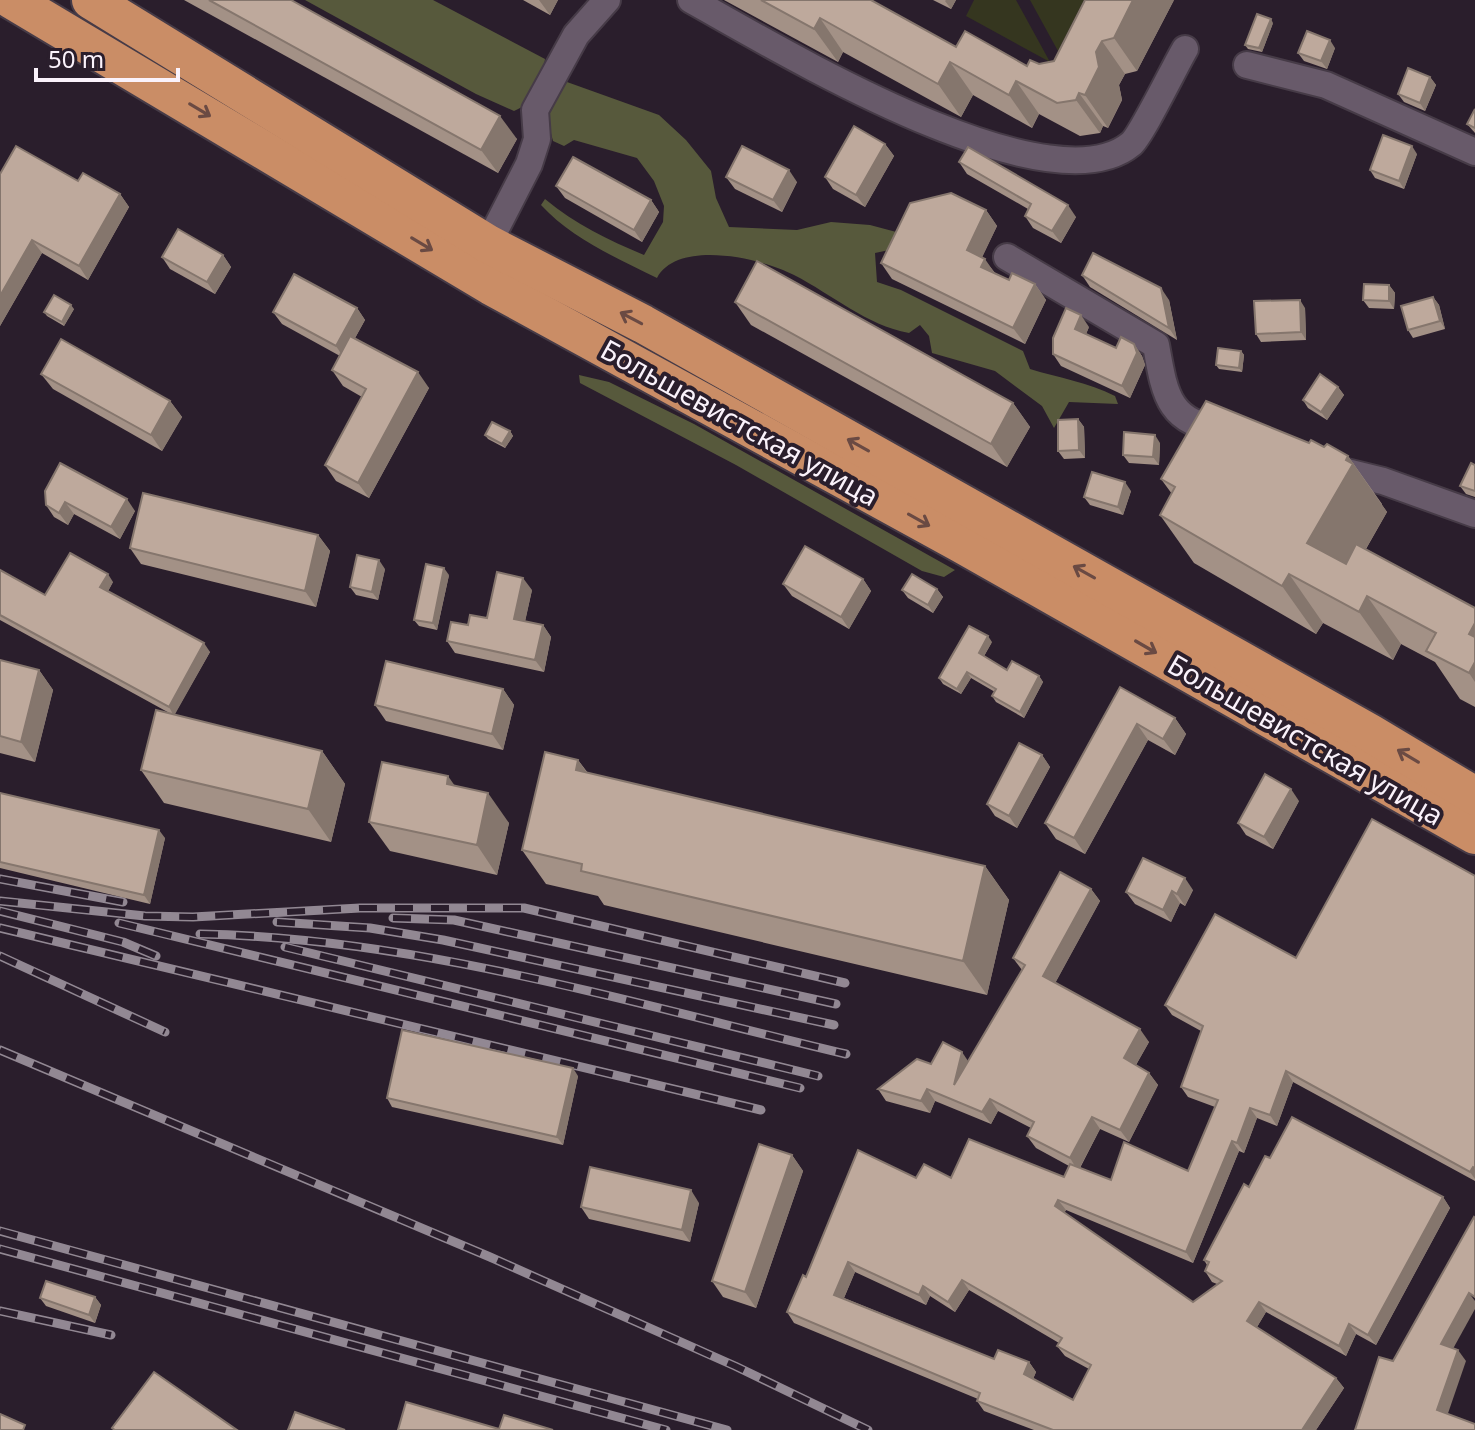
<svg xmlns="http://www.w3.org/2000/svg" width="1475" height="1430" viewBox="0 0 1475 1430" font-family="'Noto Sans',sans-serif">
  <rect width="100%" height="100%" fill="#2a1e2c"/>
  <g fill="#35361f">
    <path d="M 974,0 L 1016,0 L 1050,62 L 966,16 Z"/>
    <path d="M 1030,0 L 1084,0 L 1058,51 Z"/>
  </g>
  <g fill="#57593c">
    <path d="M 305,0 L 433,0 L 545,59 C 542,83 537,101 514,111 L 476,94 Z"/>
    <path d="M 567,82 L 659,115 L 686,140 L 711,171 L 716,198 L 729,227 L 797,230 L 831,222 L 870,225 L 900,233 L 894,249 L 875,253 L 877,282 L 901,290 L 1023,351 L 1030,369 C 1059,378 1088,382 1115,396 L 1118,404 L 1069,402 L 1054,428 L 1042,406 L 995,371 L 932,353 L 929,336 L 920,325 L 909,333 C 866,325 833,295 794,275 C 761,258 678,239 657,278 C 617,258 572,239 541,205 L 545,199 C 575,224 608,240 644,255 L 663,222 L 664,206 L 654,181 L 637,158 L 574,140 L 564,146 L 553,141 L 545,111 Z"/>
    <path d="M 579,375 L 609,382 L 694,424 L 955,570 L 944,577 L 922,571 L 736,465 L 580,383 Z"/>
  </g>
  <g fill="none" stroke-linecap="round" stroke-linejoin="round">
    <g stroke="#463b47" stroke-width="30">
      <g id="minor">
        <path d="M 691,0 C 772,45 1048,213 1131,144 C 1141,136 1175,66 1185,49"/>
        <path d="M 1247,65 L 1326,85 L 1475,152"/>
        <path d="M 488,244 L 529,164 L 537,139 L 535,110 L 576,35 L 607,0"/>
        <path d="M 1007,257 L 1156,345 C 1165,397 1169,424 1226,430"/>
        <path d="M 1330,468 L 1383,481 L 1475,514"/>
      </g>
    </g>
    <g stroke="#463b47" stroke-width="42">
      <g id="highway">
        <path d="M 12,0 L 491,286 L 960,543 L 1475,835"/>
        <path d="M 91,0 L 488,244 L 643,324 L 1370,733 L 1475,796"/>
      </g>
    </g>
    <use href="#minor" stroke="#685a6a" stroke-width="26"/>
    <use href="#highway" stroke="#ca8d66" stroke-width="38"/>
    <g stroke="#928893" stroke-width="9">
      <g id="rail">
        <path d="M 0,879 L 123,902"/>
        <path d="M 0,901 L 145,916 L 193,917 L 360,908 L 524,908 L 845,983"/>
        <path d="M 0,911 L 123,942 L 156,956"/>
        <path d="M 393,918 L 454,920 L 836,1004"/>
        <path d="M 277,922 L 370,928 L 443,940 L 834,1025"/>
        <path d="M 119,923 L 800,1088"/>
        <path d="M 0,928 L 761,1110"/>
        <path d="M 200,934 C 419,938 634,1004 846,1054"/>
        <path d="M 285,947 L 818,1076"/>
        <path d="M 0,956 L 165,1032"/>
        <path d="M 0,1050 L 490,1257 L 735,1366 L 868,1430"/>
        <path d="M 0,1231 L 727,1430"/>
        <path d="M 0,1249 L 666,1430"/>
        <path d="M 0,1311 L 111,1335"/>
      </g>
    </g>
    <use href="#rail" stroke="#2a1e2c" stroke-width="6" stroke-dasharray="18" stroke-linecap="butt"/>
  </g>
  <g fill="#a39186" fill-rule="evenodd">
    <path d="M 184,0 L 291,0 L 517,139 L 498,173 Z"/>
    <path d="M 523,0 L 558,0 L 550,15 Z"/>
    <path d="M 724,0 L 871,0 L 956,47 L 1027,66 L 1054,61 L 1174,0 L 1137,71 L 1125,74 L 1119,85 L 1122,100 L 1108,128 L 1103,126 L 1100,133 L 1080,136 L 1039,114 L 1032,128 L 973,95 L 961,117 L 843,52 L 838,62 Z"/>
    <path d="M 933,0 L 956,0 L 951,9 Z"/>
    <path d="M 1273,23 L 1262,52 L 1248,49 L 1245,45 Z"/>
    <path d="M 1335,48 L 1327,69 L 1304,61 L 1298,53 Z"/>
    <path d="M 1430,77 L 1436,85 L 1425,111 L 1404,102 L 1398,94 Z"/>
    <path d="M 1475,109 L 1475,133 L 1467,124 Z"/>
    <path d="M 885,144 L 894,156 L 865,207 L 833,189 L 825,177 Z"/>
    <path d="M 1417,154 L 1404,189 L 1375,178 L 1370,170 Z"/>
    <path d="M 959,162 L 1076,217 L 1061,243 L 1033,228 L 1025,216 L 1028,209 L 967,174 Z"/>
    <path d="M 0,174 L 78,181 L 120,194 L 129,207 L 88,280 L 42,253 L 0,326 Z"/>
    <path d="M 726,177 L 797,182 L 782,212 L 735,189 Z"/>
    <path d="M 556,186 L 651,200 L 659,212 L 642,242 L 565,198 Z"/>
    <path d="M 986,210 L 997,226 L 982,257 L 996,274 L 1009,280 L 1035,284 L 1046,300 L 1025,344 L 892,279 L 881,263 Z"/>
    <path d="M 223,255 L 231,267 L 215,294 L 170,269 L 162,257 Z"/>
    <path d="M 1082,275 L 1169,300 L 1177,340 L 1090,287 Z"/>
    <path d="M 1389,285 L 1395,293 L 1394,309 L 1369,308 L 1363,300 Z"/>
    <path d="M 1433,297 L 1439,305 L 1445,329 L 1413,338 L 1408,330 Z"/>
    <path d="M 735,302 L 1013,403 L 1030,427 L 1007,467 L 751,325 Z"/>
    <path d="M 357,308 L 365,320 L 355,338 L 429,388 L 369,498 L 336,481 L 325,465 L 362,397 L 343,386 L 332,370 L 340,356 L 282,324 L 273,312 Z"/>
    <path d="M 1305,308 L 1306,340 L 1261,342 L 1256,334 Z"/>
    <path d="M 74,309 L 64,326 L 47,316 L 44,312 Z"/>
    <path d="M 1089,327 L 1086,334 L 1116,348 L 1134,344 L 1142,356 L 1145,365 L 1130,398 L 1061,366 L 1053,354 Z"/>
    <path d="M 1241,351 L 1244,355 L 1242,372 L 1219,369 L 1216,365 Z"/>
    <path d="M 41,374 L 170,401 L 182,417 L 162,451 L 53,389 Z"/>
    <path d="M 1338,387 L 1344,395 L 1327,420 L 1308,408 L 1303,400 Z"/>
    <path d="M 1078,419 L 1084,427 L 1085,458 L 1064,459 L 1058,451 Z"/>
    <path d="M 510,431 L 513,436 L 505,448 L 488,439 L 485,435 Z"/>
    <path d="M 1160,443 L 1159,465 L 1129,463 L 1123,455 Z"/>
    <path d="M 1309,443 L 1348,456 L 1382,504 L 1382,505 L 1387,512 L 1366,549 L 1475,608 L 1475,707 L 1460,699 L 1435,662 L 1401,644 L 1393,660 L 1323,623 L 1316,634 L 1194,563 L 1160,515 L 1172,494 L 1161,479 Z"/>
    <path d="M 1475,465 L 1475,497 L 1466,494 L 1460,486 Z"/>
    <path d="M 45,491 L 135,511 L 120,539 L 74,514 L 68,525 L 54,517 L 46,505 Z"/>
    <path d="M 1131,491 L 1123,515 L 1090,505 L 1084,497 Z"/>
    <path d="M 318,535 L 330,551 L 316,607 L 141,564 L 130,548 Z"/>
    <path d="M 385,569 L 378,600 L 356,595 L 350,587 Z"/>
    <path d="M 0,570 L 45,595 L 113,582 L 108,591 L 210,652 L 174,715 L 322,751 L 345,784 L 331,842 L 164,803 L 141,770 L 173,715 L 0,620 Z"/>
    <path d="M 449,575 L 437,630 L 419,626 L 414,620 Z"/>
    <path d="M 863,579 L 871,591 L 849,629 L 792,596 L 783,584 Z"/>
    <path d="M 937,589 L 943,597 L 933,613 L 908,598 L 902,590 Z"/>
    <path d="M 532,590 L 525,621 L 543,625 L 551,637 L 544,672 L 455,653 L 447,641 L 468,625 L 487,618 Z"/>
    <path d="M 992,642 L 984,656 L 1007,670 L 1039,676 L 1043,682 L 1024,718 L 996,702 L 992,696 L 995,692 L 971,678 L 961,694 L 943,684 L 939,678 Z"/>
    <path d="M 0,660 L 39,670 L 53,690 L 35,762 L 0,753 Z"/>
    <path d="M 1120,687 L 1175,718 L 1186,734 L 1175,755 L 1148,740 L 1085,854 L 1056,839 L 1045,823 Z"/>
    <path d="M 503,689 L 514,705 L 503,750 L 386,721 L 375,705 Z"/>
    <path d="M 1042,755 L 1050,767 L 1017,828 L 995,816 L 987,804 Z"/>
    <path d="M 578,760 L 588,773 L 985,866 L 1009,900 L 987,995 L 604,905 L 598,896 L 546,884 L 522,850 Z"/>
    <path d="M 455,786 L 509,823 L 497,875 L 390,851 L 369,822 Z"/>
    <path d="M 0,793 L 165,838 L 150,904 L 0,868 Z"/>
    <path d="M 1299,801 L 1273,849 L 1246,835 L 1238,823 Z"/>
    <path d="M 1475,876 L 1475,1181 L 1293,1082 L 1277,1126 L 1257,1118 L 1244,1153 L 1239,1151 L 1193,1263 L 1066,1210 L 1064,1213 L 1193,1302 L 1217,1284 L 1212,1282 L 1205,1271 L 1207,1265 L 1204,1260 L 1249,1187 L 1270,1158 L 1443,1197 L 1450,1208 L 1376,1345 L 1356,1334 L 1346,1356 L 1266,1312 L 1257,1327 L 1336,1378 L 1344,1388 L 1316,1430 L 1034,1430 L 984,1411 L 977,1401 L 978,1399 L 794,1323 L 787,1312 L 806,1277 L 916,1178 L 1064,1177 L 1069,1166 L 1036,1148 L 1027,1136 L 1031,1128 L 998,1111 L 991,1124 L 935,1101 L 930,1113 L 886,1101 L 878,1089 L 931,1064 L 968,1061 L 1022,970 L 1013,958 L 1091,889 L 1100,901 L 1055,983 L 1149,1042 L 1136,1065 L 1149,1073 L 1158,1085 L 1129,1142 L 1100,1129 L 1080,1168 L 1111,1180 L 1188,1171 L 1215,1107 L 1188,1097 L 1181,1087 L 1201,1031 L 1172,1015 L 1165,1005 L 1296,958 ZM 855,1272 L 926,1305 L 930,1296 L 955,1312 L 969,1290 L 1059,1343 L 1057,1346 L 1065,1356 L 1089,1369 L 1073,1400 L 1033,1379 L 1036,1372 L 1029,1362 L 994,1359 L 844,1298 Z"/>
    <path d="M 1193,890 L 1185,906 L 1180,903 L 1171,922 L 1135,904 L 1126,892 Z"/>
    <path d="M 578,1076 L 563,1145 L 392,1107 L 387,1098 Z"/>
    <path d="M 792,1155 L 803,1171 L 756,1308 L 723,1297 L 712,1281 Z"/>
    <path d="M 699,1203 L 690,1242 L 589,1219 L 581,1207 Z"/>
    <path d="M 95,1297 L 101,1305 L 95,1323 L 46,1306 L 40,1298 Z"/>
  </g>
  <g fill="#85766d">
    <path d="M 539,0 L 558,0 L 550,15 Z"/>
    <path d="M 946,0 L 956,0 L 951,9 L 945,1 Z"/>
    <path d="M 1133,0 L 1174,0 L 1137,71 L 1114,38 Z"/>
    <path d="M 820,18 L 843,52 L 838,62 L 814,29 Z"/>
    <path d="M 1271,19 L 1273,23 L 1262,52 L 1259,48 Z"/>
    <path d="M 1330,40 L 1335,48 L 1327,69 L 1321,61 Z"/>
    <path d="M 1102,41 L 1125,74 L 1119,85 L 1122,100 L 1108,128 L 1085,95 L 1096,52 Z"/>
    <path d="M 950,62 L 973,95 L 961,117 L 938,84 Z"/>
    <path d="M 1430,77 L 1436,85 L 1425,111 L 1420,103 Z"/>
    <path d="M 1016,81 L 1039,114 L 1032,128 L 1009,95 Z"/>
    <path d="M 1079,93 L 1103,126 L 1100,133 L 1076,100 Z"/>
    <path d="M 500,116 L 517,139 L 498,173 L 481,150 Z"/>
    <path d="M 885,144 L 894,156 L 865,207 L 856,195 Z"/>
    <path d="M 1412,146 L 1417,154 L 1404,189 L 1399,181 Z"/>
    <path d="M 789,170 L 797,182 L 782,212 L 773,200 Z"/>
    <path d="M 120,194 L 129,207 L 88,280 L 79,266 Z"/>
    <path d="M 651,200 L 659,212 L 642,242 L 634,230 Z"/>
    <path d="M 1068,205 L 1076,217 L 1061,243 L 1052,231 Z"/>
    <path d="M 986,210 L 997,226 L 978,266 L 967,250 Z"/>
    <path d="M 32,240 L 42,253 L 0,326 L 0,296 Z"/>
    <path d="M 223,255 L 231,267 L 215,294 L 207,282 Z"/>
    <path d="M 985,259 L 996,275 L 981,267 Z"/>
    <path d="M 1035,284 L 1046,300 L 1025,344 L 1013,328 Z"/>
    <path d="M 1389,285 L 1395,293 L 1394,309 L 1389,301 Z"/>
    <path d="M 1161,288 L 1169,300 L 1177,340 L 1169,328 Z"/>
    <path d="M 1433,297 L 1439,305 L 1445,329 L 1440,321 Z"/>
    <path d="M 1300,300 L 1305,308 L 1306,340 L 1301,332 Z"/>
    <path d="M 71,305 L 74,309 L 64,326 L 62,322 Z"/>
    <path d="M 357,308 L 365,320 L 344,358 L 336,346 Z"/>
    <path d="M 1081,315 L 1089,327 L 1083,341 L 1075,329 Z"/>
    <path d="M 1134,344 L 1142,356 L 1145,365 L 1130,398 L 1122,386 Z"/>
    <path d="M 1241,351 L 1244,355 L 1242,372 L 1239,368 Z"/>
    <path d="M 418,372 L 429,388 L 369,498 L 358,483 Z"/>
    <path d="M 1338,387 L 1344,395 L 1327,420 L 1321,412 Z"/>
    <path d="M 170,401 L 182,417 L 162,451 L 151,435 Z"/>
    <path d="M 1013,403 L 1030,427 L 1007,467 L 991,444 Z"/>
    <path d="M 1078,419 L 1084,427 L 1085,458 L 1079,450 Z"/>
    <path d="M 510,431 L 513,436 L 505,448 L 502,444 Z"/>
    <path d="M 1155,435 L 1160,443 L 1159,465 L 1153,457 Z"/>
    <path d="M 1348,456 L 1387,512 L 1341,592 L 1307,543 Z"/>
    <path d="M 1125,482 L 1131,491 L 1123,515 L 1118,507 Z"/>
    <path d="M 127,499 L 135,511 L 120,539 L 111,527 Z"/>
    <path d="M 65,502 L 74,514 L 68,525 L 59,513 Z"/>
    <path d="M 318,535 L 330,551 L 316,607 L 305,591 Z"/>
    <path d="M 379,560 L 385,569 L 378,600 L 372,592 Z"/>
    <path d="M 444,568 L 449,575 L 437,630 L 433,623 Z"/>
    <path d="M 108,574 L 113,582 L 106,595 L 100,587 Z"/>
    <path d="M 1289,574 L 1323,623 L 1316,634 L 1282,586 Z"/>
    <path d="M 523,578 L 532,590 L 523,631 L 514,619 Z"/>
    <path d="M 863,579 L 871,591 L 849,629 L 841,617 Z"/>
    <path d="M 937,589 L 943,597 L 933,613 L 928,605 Z"/>
    <path d="M 1367,596 L 1401,644 L 1393,660 L 1359,612 Z"/>
    <path d="M 1475,623 L 1475,642 L 1469,634 Z"/>
    <path d="M 543,625 L 551,637 L 544,672 L 535,660 Z"/>
    <path d="M 988,636 L 992,642 L 983,658 L 979,653 Z"/>
    <path d="M 204,643 L 210,652 L 174,716 L 169,707 Z"/>
    <path d="M 1475,662 L 1475,682 L 1469,673 Z"/>
    <path d="M 39,670 L 53,690 L 35,762 L 21,742 Z"/>
    <path d="M 967,672 L 971,678 L 961,694 L 957,689 Z"/>
    <path d="M 1039,676 L 1043,682 L 1024,718 L 1020,712 Z"/>
    <path d="M 503,689 L 514,705 L 503,750 L 492,734 Z"/>
    <path d="M 1175,718 L 1186,734 L 1175,755 L 1163,739 Z"/>
    <path d="M 1137,724 L 1148,740 L 1085,854 L 1074,838 Z"/>
    <path d="M 322,751 L 345,784 L 331,842 L 308,809 Z"/>
    <path d="M 1042,755 L 1050,767 L 1017,828 L 1009,816 Z"/>
    <path d="M 578,760 L 602,794 L 576,770 Z"/>
    <path d="M 448,776 L 469,806 L 447,784 Z"/>
    <path d="M 1291,789 L 1299,801 L 1273,849 L 1264,837 Z"/>
    <path d="M 488,793 L 509,823 L 497,875 L 477,845 Z"/>
    <path d="M 159,830 L 165,838 L 150,904 L 144,895 Z"/>
    <path d="M 985,866 L 1009,900 L 987,995 L 963,961 Z"/>
    <path d="M 1185,878 L 1193,890 L 1185,906 L 1177,894 Z"/>
    <path d="M 1091,889 L 1100,901 L 1052,989 L 1043,976 Z"/>
    <path d="M 1172,891 L 1180,903 L 1171,922 L 1163,910 Z"/>
    <path d="M 1140,1029 L 1149,1042 L 1133,1070 L 1124,1058 Z"/>
    <path d="M 962,1052 L 970,1064 L 954,1085 Z"/>
    <path d="M 573,1068 L 578,1076 L 563,1145 L 557,1137 Z"/>
    <path d="M 1286,1071 L 1293,1082 L 1277,1126 L 1270,1115 Z"/>
    <path d="M 1149,1073 L 1158,1085 L 1129,1142 L 1120,1130 Z"/>
    <path d="M 927,1089 L 935,1101 L 930,1113 L 921,1101 Z"/>
    <path d="M 990,1099 L 998,1111 L 991,1124 L 982,1112 Z"/>
    <path d="M 1250,1108 L 1257,1118 L 1244,1153 L 1237,1143 Z"/>
    <path d="M 1092,1117 L 1100,1129 L 1078,1171 L 1070,1158 Z"/>
    <path d="M 1232,1141 L 1239,1151 L 1193,1263 L 1186,1252 Z"/>
    <path d="M 792,1155 L 803,1171 L 756,1308 L 745,1292 Z"/>
    <path d="M 1473,1167 L 1475,1169 L 1475,1179 L 1470,1172 Z"/>
    <path d="M 691,1190 L 699,1203 L 690,1242 L 682,1230 Z"/>
    <path d="M 1443,1197 L 1450,1208 L 1376,1345 L 1368,1335 Z"/>
    <path d="M 1058,1200 L 1066,1210 L 1062,1217 L 1055,1206 Z"/>
    <path d="M 848,1262 L 855,1272 L 841,1305 L 834,1295 Z"/>
    <path d="M 962,1280 L 969,1290 L 955,1312 L 948,1302 Z"/>
    <path d="M 923,1286 L 930,1296 L 926,1305 L 919,1295 Z"/>
    <path d="M 1469,1293 L 1475,1301 L 1475,1309 L 1449,1356 L 1441,1344 Z"/>
    <path d="M 95,1297 L 101,1305 L 95,1323 L 89,1315 Z"/>
    <path d="M 1259,1302 L 1266,1312 L 1254,1332 L 1247,1321 Z"/>
    <path d="M 1349,1324 L 1356,1334 L 1346,1356 L 1339,1346 Z"/>
    <path d="M 1458,1350 L 1466,1361 L 1445,1422 L 1437,1410 Z"/>
    <path d="M 1029,1362 L 1036,1372 L 1031,1384 L 1024,1374 Z"/>
    <path d="M 1336,1378 L 1344,1388 L 1316,1430 L 1302,1430 Z"/>
  </g>
  <g fill="#bea99c" stroke="#85766d" stroke-width="2" fill-rule="evenodd">
    <path d="M 209,0 L 291,0 L 500,116 L 481,150 Z"/>
    <path d="M 761,0 L 871,0 L 956,47 L 965,31 L 1027,66 L 1030,60 L 1039,64 L 1054,61 L 1085,0 L 1133,0 L 1114,38 L 1102,41 L 1096,52 L 1099,67 L 1085,95 L 1079,93 L 1076,100 L 1057,103 L 1016,81 L 1009,95 L 950,62 L 938,84 L 820,18 L 814,29 Z"/>
    <path d="M 1257,14 L 1271,19 L 1259,48 L 1245,45 Z"/>
    <path d="M 1307,31 L 1330,40 L 1321,61 L 1298,53 Z"/>
    <path d="M 1408,68 L 1430,77 L 1420,103 L 1398,94 Z"/>
    <path d="M 1475,109 L 1475,128 L 1467,124 Z"/>
    <path d="M 854,126 L 885,144 L 856,195 L 825,177 Z"/>
    <path d="M 1383,135 L 1412,146 L 1399,181 L 1370,170 Z"/>
    <path d="M 16,146 L 78,181 L 83,173 L 120,194 L 79,266 L 32,240 L 0,296 L 0,174 Z"/>
    <path d="M 742,146 L 789,170 L 773,200 L 726,177 Z"/>
    <path d="M 968,147 L 1068,205 L 1052,231 L 1025,216 L 1031,204 L 959,162 Z"/>
    <path d="M 573,157 L 651,200 L 634,230 L 556,186 Z"/>
    <path d="M 951,193 L 986,210 L 967,250 L 985,259 L 981,267 L 1009,280 L 1012,273 L 1035,284 L 1013,328 L 881,263 L 910,203 Z"/>
    <path d="M 178,229 L 223,255 L 207,282 L 162,257 Z"/>
    <path d="M 1093,253 L 1161,288 L 1169,328 L 1082,275 Z"/>
    <path d="M 757,261 L 1013,403 L 991,444 L 735,302 Z"/>
    <path d="M 294,274 L 357,308 L 336,346 L 273,312 Z"/>
    <path d="M 1364,284 L 1389,285 L 1389,301 L 1363,300 Z"/>
    <path d="M 54,295 L 71,305 L 62,322 L 44,312 Z"/>
    <path d="M 1433,297 L 1440,321 L 1408,330 L 1401,306 Z"/>
    <path d="M 1300,300 L 1301,332 L 1256,334 L 1254,301 Z"/>
    <path d="M 1066,308 L 1081,315 L 1075,329 L 1116,348 L 1121,337 L 1134,344 L 1137,353 L 1122,386 L 1053,354 L 1053,338 Z"/>
    <path d="M 350,336 L 418,372 L 358,483 L 325,465 L 366,389 L 332,370 Z"/>
    <path d="M 61,339 L 170,401 L 151,435 L 41,374 Z"/>
    <path d="M 1218,348 L 1241,351 L 1239,368 L 1216,365 Z"/>
    <path d="M 1320,374 L 1338,387 L 1321,412 L 1303,400 Z"/>
    <path d="M 1206,401 L 1309,443 L 1311,440 L 1324,447 L 1327,444 L 1348,456 L 1346,460 L 1353,464 L 1307,543 L 1346,564 L 1356,544 L 1475,608 L 1475,623 L 1469,634 L 1475,637 L 1475,662 L 1469,673 L 1426,651 L 1436,633 L 1367,596 L 1359,612 L 1289,574 L 1282,586 L 1160,515 L 1175,487 L 1161,479 Z"/>
    <path d="M 1078,419 L 1079,450 L 1058,451 L 1058,420 Z"/>
    <path d="M 492,422 L 510,431 L 502,444 L 485,435 Z"/>
    <path d="M 1124,432 L 1155,435 L 1153,457 L 1123,455 Z"/>
    <path d="M 60,463 L 127,499 L 111,527 L 65,502 L 59,513 L 46,505 L 45,491 Z"/>
    <path d="M 1471,463 L 1475,465 L 1475,491 L 1460,486 Z"/>
    <path d="M 1092,472 L 1125,482 L 1118,507 L 1084,497 Z"/>
    <path d="M 143,493 L 318,535 L 305,591 L 130,548 Z"/>
    <path d="M 805,546 L 863,579 L 841,617 L 783,584 Z"/>
    <path d="M 70,553 L 108,574 L 100,587 L 204,643 L 169,707 L 0,615 L 0,570 L 45,595 Z"/>
    <path d="M 357,555 L 379,560 L 372,592 L 350,587 Z"/>
    <path d="M 426,564 L 444,568 L 433,623 L 414,620 Z"/>
    <path d="M 497,572 L 523,578 L 514,619 L 543,625 L 535,660 L 447,641 L 451,622 L 468,625 L 470,615 L 487,618 Z"/>
    <path d="M 912,574 L 937,589 L 928,605 L 902,590 Z"/>
    <path d="M 969,626 L 988,636 L 979,653 L 1007,670 L 1012,661 L 1039,676 L 1020,712 L 992,696 L 996,689 L 967,672 L 957,689 L 939,678 Z"/>
    <path d="M 0,660 L 39,670 L 21,742 L 0,736 Z"/>
    <path d="M 386,661 L 503,689 L 492,734 L 375,705 Z"/>
    <path d="M 1120,687 L 1175,718 L 1163,739 L 1137,724 L 1074,838 L 1045,823 Z"/>
    <path d="M 156,710 L 322,751 L 308,809 L 141,770 Z"/>
    <path d="M 1019,743 L 1042,755 L 1009,816 L 987,804 Z"/>
    <path d="M 545,752 L 578,760 L 576,770 L 985,866 L 963,961 L 581,871 L 582,864 L 522,850 Z"/>
    <path d="M 382,762 L 448,776 L 447,784 L 488,793 L 477,845 L 369,822 Z"/>
    <path d="M 1265,774 L 1291,789 L 1264,837 L 1238,823 Z"/>
    <path d="M 0,793 L 159,830 L 144,895 L 0,862 Z"/>
    <path d="M 1372,819 L 1475,876 L 1475,1168 L 1473,1167 L 1470,1172 L 1286,1071 L 1270,1115 L 1250,1108 L 1237,1143 L 1232,1141 L 1186,1252 L 1058,1200 L 1055,1206 L 1193,1302 L 1222,1281 L 1205,1271 L 1209,1262 L 1204,1260 L 1244,1184 L 1249,1187 L 1265,1156 L 1270,1158 L 1292,1117 L 1443,1197 L 1368,1335 L 1349,1324 L 1339,1346 L 1259,1302 L 1247,1321 L 1336,1378 L 1302,1430 L 1053,1430 L 977,1401 L 980,1393 L 787,1312 L 803,1275 L 806,1277 L 858,1150 L 916,1178 L 924,1164 L 951,1178 L 969,1139 L 1064,1177 L 1070,1164 L 1111,1180 L 1124,1142 L 1188,1171 L 1218,1100 L 1181,1087 L 1203,1026 L 1165,1005 L 1215,914 L 1296,958 ZM 848,1262 L 919,1295 L 923,1286 L 948,1302 L 962,1280 L 1062,1338 L 1057,1346 L 1091,1365 L 1073,1400 L 1024,1374 L 1029,1362 L 998,1350 L 994,1359 L 834,1295 Z"/>
    <path d="M 1143,858 L 1185,878 L 1177,894 L 1172,891 L 1163,910 L 1126,892 Z"/>
    <path d="M 1060,872 L 1091,889 L 1043,976 L 1140,1029 L 1124,1058 L 1149,1073 L 1120,1130 L 1092,1117 L 1070,1158 L 1027,1136 L 1034,1122 L 990,1099 L 982,1112 L 927,1089 L 921,1101 L 878,1089 L 917,1059 L 931,1064 L 943,1042 L 962,1052 L 954,1085 L 1025,965 L 1013,958 Z"/>
    <path d="M 402,1030 L 573,1068 L 557,1137 L 387,1098 Z"/>
    <path d="M 759,1144 L 792,1155 L 745,1292 L 712,1281 Z"/>
    <path d="M 590,1167 L 691,1190 L 682,1230 L 581,1207 Z"/>
    <path d="M 1474,1217 L 1475,1218 L 1475,1297 L 1469,1293 L 1441,1344 L 1458,1350 L 1437,1410 L 1475,1424 L 1475,1430 L 1355,1430 L 1379,1357 L 1393,1361 Z"/>
    <path d="M 46,1281 L 95,1297 L 89,1315 L 40,1298 Z"/>
    <path d="M 154,1372 L 237,1430 L 115,1430 L 112,1428 Z"/>
    <path d="M 406,1402 L 499,1429 L 504,1415 L 553,1430 L 398,1430 Z"/>
    <path d="M 295,1412 L 345,1430 L 288,1430 Z"/>
    <path d="M 0,1414 L 25,1425 L 23,1430 L 0,1430 Z"/>
  </g>
  <defs><path id="oneway-shaft" d="M-6 0H5M1.5-3L5.5 0L1.5 3" fill="none" stroke-width="1.6" stroke-linecap="round" stroke-linejoin="round" transform="scale(2)"/></defs>
  <g stroke="#6a4a43">
    <use href="#oneway-shaft" transform="translate(200 110) rotate(31)"/>
    <use href="#oneway-shaft" transform="translate(422 244) rotate(31)"/>
    <use href="#oneway-shaft" transform="translate(631 318) rotate(-152)"/>
    <use href="#oneway-shaft" transform="translate(858 445) rotate(-151)"/>
    <use href="#oneway-shaft" transform="translate(919 520) rotate(29)"/>
    <use href="#oneway-shaft" transform="translate(1084 572) rotate(-151)"/>
    <use href="#oneway-shaft" transform="translate(1146 647) rotate(30)"/>
    <use href="#oneway-shaft" transform="translate(1408 756) rotate(-149)"/>
  </g>
  <g text-anchor="middle" dominant-baseline="central" stroke-width="8" stroke-linejoin="round" paint-order="stroke">
    <g font-size="28" fill="#faf2fb" stroke="#2a1e2c">
      <text transform="translate(740 422) rotate(29)">Большевистская улица</text>
      <text transform="translate(1306 739) rotate(30)">Большевистская улица</text>
    </g>
  </g>
  <path d="M36 68v12h142v-12" fill="none" stroke="#faf2fb" stroke-width="4"/>
  <text x="48" y="68" font-size="24" fill="#faf2fb" stroke="#2a1e2c" stroke-width="6" paint-order="stroke">50 m</text>
</svg>
